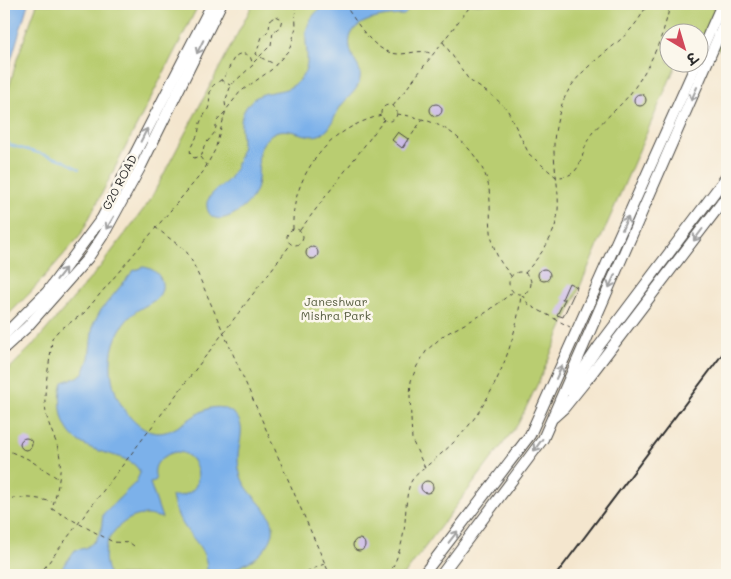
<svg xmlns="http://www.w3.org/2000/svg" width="731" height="579" viewBox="0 0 731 579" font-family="Mali,'Playpen Sans Deva',sans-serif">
  <rect width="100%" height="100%" fill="#fbf7ec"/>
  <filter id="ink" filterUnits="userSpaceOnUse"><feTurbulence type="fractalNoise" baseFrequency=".02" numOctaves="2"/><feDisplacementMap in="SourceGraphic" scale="10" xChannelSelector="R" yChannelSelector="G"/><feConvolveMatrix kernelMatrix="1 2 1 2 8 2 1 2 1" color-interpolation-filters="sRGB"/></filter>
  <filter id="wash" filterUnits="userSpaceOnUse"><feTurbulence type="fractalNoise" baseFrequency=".0096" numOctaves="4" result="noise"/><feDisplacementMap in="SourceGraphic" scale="20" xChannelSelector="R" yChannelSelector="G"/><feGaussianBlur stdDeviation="1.12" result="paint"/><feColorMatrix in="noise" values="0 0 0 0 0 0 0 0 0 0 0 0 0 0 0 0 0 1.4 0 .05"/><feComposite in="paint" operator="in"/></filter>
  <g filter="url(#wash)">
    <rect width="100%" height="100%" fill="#f4e6ce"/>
    <g fill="#b9cd71" stroke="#727c4e">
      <path d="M 37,4 L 199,4 L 80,236 L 30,293 L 4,319 L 4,106 L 17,59 Z"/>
      <path d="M 253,4 L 727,4 L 727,54 L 699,38 L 698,32 L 668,32 L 668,62 L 677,63 L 539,381 L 518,424 L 404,575 L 4,575 L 4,374 L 35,343 L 100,267 L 149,202 Z"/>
    </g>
    <g fill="#7cb1ea" stroke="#546e8a">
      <path d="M 4,4 L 28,4 L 4,83 Z"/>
      <path d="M 326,4 L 402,4 L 407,12 L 404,15 C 380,16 339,20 352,55 C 355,64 362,68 360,79 C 358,92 345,98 339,109 C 335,115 333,123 328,129 C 309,150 284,113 264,142 C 251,160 268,183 246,205 C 237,214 215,227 208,211 C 207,208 206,203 208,200 C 212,191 223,186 229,179 C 236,169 241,155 242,143 C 242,133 239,123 243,113 C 258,81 284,101 301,78 C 319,54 288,31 326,4 Z"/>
      <path d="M 143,267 C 156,268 167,281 160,294 C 154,304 141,306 133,314 C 103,340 105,389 130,417 C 171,463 194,393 228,410 C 249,421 239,439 238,457 C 238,464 239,472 242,479 C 253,505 293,520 261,553 C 252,563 238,564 230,575 L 207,575 C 208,550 196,544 184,526 C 177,516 174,507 172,496 C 217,499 196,434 164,457 C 155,463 153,470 156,480 L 150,483 L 162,518 C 157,517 152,515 146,515 C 129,514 109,531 106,548 C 104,558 106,566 109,575 L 57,575 L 75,550 L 86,548 L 95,541 L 101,531 L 103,514 L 136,482 L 140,473 C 131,446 67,463 61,409 C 60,399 60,391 63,382 L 78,377 L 84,372 L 89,358 L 93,325 L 101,310 L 133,271 Z"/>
    </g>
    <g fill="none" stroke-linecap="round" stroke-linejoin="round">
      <path stroke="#7cb1ea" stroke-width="2" d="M 4,140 L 10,145 L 63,160 L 79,169"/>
    </g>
    <g id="blocks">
      <g fill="#c8b7e6">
        <circle cx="640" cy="100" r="6"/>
        <circle cx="436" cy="110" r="6"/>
        <path d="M 398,132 L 408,139 L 402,148 L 392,140 Z"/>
        <circle cx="312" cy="253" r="6"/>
        <circle cx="544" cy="275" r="6"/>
        <path d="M 569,283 L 577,287 L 563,317 L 557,315 L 565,299 L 562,299 Z"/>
        <circle cx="26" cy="444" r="6"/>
        <circle cx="427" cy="487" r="6"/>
        <circle cx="359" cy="545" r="6"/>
      </g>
    </g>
  </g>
  <g filter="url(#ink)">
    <use href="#blocks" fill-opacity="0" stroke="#494743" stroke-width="1"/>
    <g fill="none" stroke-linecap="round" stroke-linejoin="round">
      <g stroke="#494743" stroke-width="12">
        <g id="secondary">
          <path d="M 698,58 L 722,4"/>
          <path d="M 4,335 L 47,292 L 102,218 L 212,4"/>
          <path d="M 4,348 L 27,327 L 88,258 L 104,234 L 140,168 L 221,4"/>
          <path d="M 569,390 L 599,346 L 727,176"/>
          <path d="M 554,417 L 564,408 L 589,377 L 727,196"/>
          <path d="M 423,575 L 530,435 L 697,62"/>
          <path d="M 441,575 L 543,439 L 727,17"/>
        </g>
      </g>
      <g stroke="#494743" stroke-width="1" stroke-dasharray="4 4" stroke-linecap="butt">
        <path d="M 344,4 C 358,23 374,55 401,54 C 413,53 422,49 432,54"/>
        <path d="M 443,42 L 469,80 L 494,97 L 507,109 L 529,154 L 556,177 C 587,178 578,150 593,132 C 604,119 619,108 630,94 C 650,67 664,37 670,4"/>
        <path d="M 254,62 L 271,45 L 273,32 L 280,27 L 282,19 L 276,16 L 270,20 L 269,30 L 262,37 L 256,54 C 262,59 269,61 276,65"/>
        <path d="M 221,80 L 230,85"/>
        <circle cx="389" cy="113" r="8"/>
        <path d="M 393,106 L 472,4"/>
        <path d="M 225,112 L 217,121 L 215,132 L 204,146 L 202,155 L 194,158 L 191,155 C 188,147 195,142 198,134 C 199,131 199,127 200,123 C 202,118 205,114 208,109 C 211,102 208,93 212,87 C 215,83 221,81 224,77 C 232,67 232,47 250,56 L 253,65 L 231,85 L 225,102 L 226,109"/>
        <path d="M 397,114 C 412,116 425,119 438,125 C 461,135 486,164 489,189 C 492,212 487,236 498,257 C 501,264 507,270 511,276"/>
        <path d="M 403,148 L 422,120"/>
        <path d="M 200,157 L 207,166"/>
        <path d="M 155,227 L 186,251 L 193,263 L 330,575"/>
        <circle cx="295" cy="237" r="8"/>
        <path d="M 293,229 C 291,186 317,144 355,125 C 363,121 372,118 381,115"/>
        <path d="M 300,230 L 384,120"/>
        <circle cx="520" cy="283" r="11"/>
        <path d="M 525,273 C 537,259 548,246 554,229 C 564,203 553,172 554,145 C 554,132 558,117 562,104 C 579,58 628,49 647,4"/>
        <path d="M 522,295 L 529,305 L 570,327"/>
        <path d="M 4,449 L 28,459 L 59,479"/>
        <path d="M 425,468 L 412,440 L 410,396 L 411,381 L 417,366 L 427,350 L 444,335 L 487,312 L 513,292"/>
        <path d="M 4,499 C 21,497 35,497 52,502"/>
        <path d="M 134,546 L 130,543 L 113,542 L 52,509 C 57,490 63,471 59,452 C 55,435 46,424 45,404 C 44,383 51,360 52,338 L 58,331 L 84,313 L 203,172 L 215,150 L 226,110 L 240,92 L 271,70 L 288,51 L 292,42 L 296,27 L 295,4"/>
        <path d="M 39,575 L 291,244"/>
        <path d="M 299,575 L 324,564"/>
        <path d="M 389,575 C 395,563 401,549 403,536 C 407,520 404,494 412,480 C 416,474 424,469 429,464 C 439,456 448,448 457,439 C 492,403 516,344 521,295"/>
      </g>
      <use href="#secondary" stroke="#fff" stroke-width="10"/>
      <path stroke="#2b2b2b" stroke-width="2" d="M 556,575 L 727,348"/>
    </g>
    <defs><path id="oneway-shaft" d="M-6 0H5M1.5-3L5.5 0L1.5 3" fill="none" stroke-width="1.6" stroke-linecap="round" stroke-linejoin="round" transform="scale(1.25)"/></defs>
    <g stroke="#a0a0a0">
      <use href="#oneway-shaft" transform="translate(200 47) rotate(116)"/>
      <use href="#oneway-shaft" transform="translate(694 94) rotate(114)"/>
      <use href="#oneway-shaft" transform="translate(144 135) rotate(-63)"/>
      <use href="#oneway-shaft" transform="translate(110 223) rotate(121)"/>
      <use href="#oneway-shaft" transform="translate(625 223) rotate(-66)"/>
      <use href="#oneway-shaft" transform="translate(698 235) rotate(127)"/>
      <use href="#oneway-shaft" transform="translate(61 274) rotate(-52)"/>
      <use href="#oneway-shaft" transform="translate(612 281) rotate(114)"/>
      <use href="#oneway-shaft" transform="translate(559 372) rotate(-66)"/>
      <use href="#oneway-shaft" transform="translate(538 445) rotate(126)"/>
      <use href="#oneway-shaft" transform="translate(453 537) rotate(-52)"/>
    </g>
  </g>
  <g text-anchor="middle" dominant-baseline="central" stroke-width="5" stroke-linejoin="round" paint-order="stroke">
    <g font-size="12" fill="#2b2b2b" stroke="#fbf7ec">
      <text transform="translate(119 182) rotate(-62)">G20 ROAD</text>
    </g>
    <g font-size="12" fill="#565c40" stroke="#fbf7ec">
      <text x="336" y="301">Janeshwar<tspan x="336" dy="14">Mishra Park</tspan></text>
    </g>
  </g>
  <rect width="731" height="579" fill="none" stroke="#fbf7ec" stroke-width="20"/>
  <g transform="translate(684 48) rotate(142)"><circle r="24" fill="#fbf7ec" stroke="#a8a59f"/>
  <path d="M0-4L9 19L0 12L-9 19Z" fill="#d1495b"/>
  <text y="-8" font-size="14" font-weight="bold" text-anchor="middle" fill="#2b2b2b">उ</text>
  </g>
</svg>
